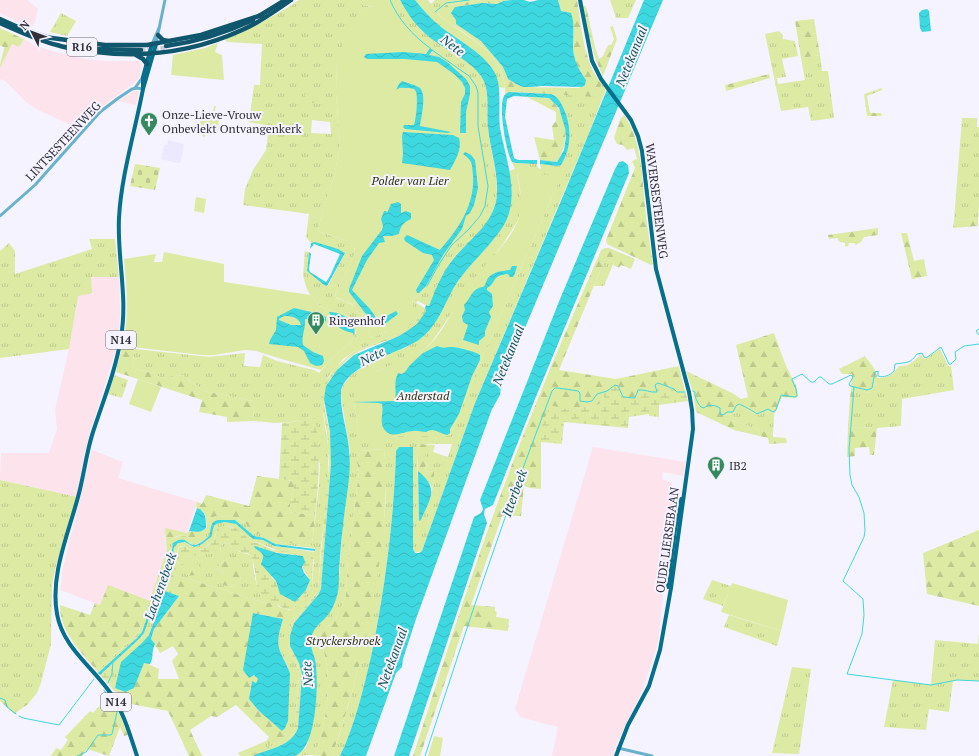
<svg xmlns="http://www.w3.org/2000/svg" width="979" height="756" viewBox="0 0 979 756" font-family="'PT Serif',serif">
  <defs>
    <pattern id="grass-tufts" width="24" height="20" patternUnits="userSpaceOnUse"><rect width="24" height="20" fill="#dceaa3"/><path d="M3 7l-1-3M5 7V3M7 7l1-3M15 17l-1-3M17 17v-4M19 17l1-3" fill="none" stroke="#bdc98d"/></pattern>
    <pattern id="forest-firs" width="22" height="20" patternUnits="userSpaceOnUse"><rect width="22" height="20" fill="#dceaa3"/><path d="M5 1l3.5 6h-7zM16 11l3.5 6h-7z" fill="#bdc98d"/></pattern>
    <pattern id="wetland-marsh" width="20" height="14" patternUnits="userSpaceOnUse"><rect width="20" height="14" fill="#dceaa3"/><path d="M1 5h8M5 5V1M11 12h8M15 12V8" fill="none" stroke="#bdc98d"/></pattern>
    <pattern id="cemetery-stones" width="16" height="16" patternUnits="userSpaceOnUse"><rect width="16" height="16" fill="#dceaa3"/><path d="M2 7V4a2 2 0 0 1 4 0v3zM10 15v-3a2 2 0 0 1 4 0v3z" fill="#bdc98d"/></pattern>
    <pattern id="water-waves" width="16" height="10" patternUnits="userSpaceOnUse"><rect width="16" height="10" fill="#3ed8e1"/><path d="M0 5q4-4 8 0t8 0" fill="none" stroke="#37bac2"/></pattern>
  </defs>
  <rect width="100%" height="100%" fill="#f5f3ff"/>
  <g fill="#fde3eb">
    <path d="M 0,0 L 27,0 L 37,8 L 38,10 L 35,22 L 31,28 L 0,13 Z"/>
    <path d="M 24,39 L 34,45 L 52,51 L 85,59 L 106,61 L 139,61 L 142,65 L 139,78 L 134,83 L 104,105 L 79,129 L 36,109 L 26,102 L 5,81 L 0,79 L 0,68 L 12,43 L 19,47 Z"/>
    <path d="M 134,91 L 139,92 L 136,105 L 118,101 Z"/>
    <path d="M 91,277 L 119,277 L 120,316 L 116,349 L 90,432 L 84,455 L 77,497 L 0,480 L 1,453 L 49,453 L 57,429 L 55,410 L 69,349 L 78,296 Z"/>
    <path d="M 593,447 L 686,462 L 683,476 L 663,472 L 662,479 L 672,483 L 672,489 L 681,491 L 665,580 L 658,642 L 643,689 L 616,744 L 613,756 L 552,756 L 558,727 L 520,717 L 515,709 Z"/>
    <path d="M 92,450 L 123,462 L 118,478 L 197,502 L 187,533 L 166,529 L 167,552 L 154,587 L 150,601 L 108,586 L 100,605 L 60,590 L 63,568 Z"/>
  </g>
  <path fill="#ece8fd" d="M 168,140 L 184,144 L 181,161 L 178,163 L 161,159 L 164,145 L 167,145 Z"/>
  <g fill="url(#grass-tufts)" fill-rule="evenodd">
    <path d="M 299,0 L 364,0 L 362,5 L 373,7 L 373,9 L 361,9 L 337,63 L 336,92 L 340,144 L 334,177 L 323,210 L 318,230 L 320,232 L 348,241 L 354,246 L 355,253 L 335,295 L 336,298 C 363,307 362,313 371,338 L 386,332 L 398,325 L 413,305 L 412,299 L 421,294 L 451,247 L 469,229 L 480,215 L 485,206 L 488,186 L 478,126 L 478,93 L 469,76 L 414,36 L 400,18 L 390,0 L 400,0 C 408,13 416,26 428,36 C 444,49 469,59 481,76 C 491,91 486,110 488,127 C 490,149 497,171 497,193 L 496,201 L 492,214 L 482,230 L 467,242 L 448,263 L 427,306 L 418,301 L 416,303 L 425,308 L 415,322 L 406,329 L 398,334 L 353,352 L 343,359 L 328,377 L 323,413 L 328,446 L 328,486 L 321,546 L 318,589 L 316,594 L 292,622 L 288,636 L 288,647 L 297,664 L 299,674 L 295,727 L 293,733 L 289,738 L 282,742 L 247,756 L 240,756 L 253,748 L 286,734 L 282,731 L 288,721 L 288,667 L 279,649 L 278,642 L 280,627 L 284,617 L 289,610 L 292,610 L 312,587 L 314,560 L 309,554 L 279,551 L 259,543 L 252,542 L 233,527 L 225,526 L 217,530 L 214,539 C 206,549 194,555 184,546 L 180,546 L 178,548 L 177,557 L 172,565 L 182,560 L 184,557 L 220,552 L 221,545 L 225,542 L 240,552 L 250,555 C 253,560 253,562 253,567 C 255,580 258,593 265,603 L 169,573 L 164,591 L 165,591 L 149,635 L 117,682 L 115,688 L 117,691 L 114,691 L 108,683 L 112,674 L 114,662 L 142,636 L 160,589 L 168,563 L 173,556 L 174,547 L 178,543 L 185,542 L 193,547 C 201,544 209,541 212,533 C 214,529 213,527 216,524 L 225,522 L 234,523 L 242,528 L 253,538 L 263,540 L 274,546 L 314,552 L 315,548 L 275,544 L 264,538 L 254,536 L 235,520 L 214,521 L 209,536 L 205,540 L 194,545 L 183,540 L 172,546 L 171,555 L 162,574 L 142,632 L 137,638 L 98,673 L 97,671 L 135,636 L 139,631 L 170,541 C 176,536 183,534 190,538 L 207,528 L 206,518 L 218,516 L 236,517 L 249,526 L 276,540 L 312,545 L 319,485 L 320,464 L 305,421 L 275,423 L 254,421 L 253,401 L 204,391 L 182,375 L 161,378 L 154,373 L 135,369 L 132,366 L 135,349 L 209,357 L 245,353 L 244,366 L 260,367 L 263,355 L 277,361 L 314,370 L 319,373 L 332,358 L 350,343 L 355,336 L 356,332 L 352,321 L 349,317 L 343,314 L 321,307 L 310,295 L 306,287 L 303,275 L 305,251 L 309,252 L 307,271 L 324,285 L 328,286 L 345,253 L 317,243 L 311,243 L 306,237 L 309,214 L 243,205 L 245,189 L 253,170 L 266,150 L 269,126 L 249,122 L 254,85 L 260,85 L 262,44 L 227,42 L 225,39 C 251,28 276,16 299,0 ZM 312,120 L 330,122 L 331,134 L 311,133 ZM 229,558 L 238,561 L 238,568 L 241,580 L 233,587 L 222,585 L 220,576 L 223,575 L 222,571 L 217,568 L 221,563 Z"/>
    <path d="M 415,0 L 428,0 L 431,4 L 435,0 L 484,0 L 446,5 L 438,14 C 463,37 502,48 505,88 L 498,87 C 496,57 456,40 436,23 C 428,16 422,8 415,0 Z"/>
    <path d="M 610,0 L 636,0 L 628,18 L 616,18 Z"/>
    <path d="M 61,13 L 76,21 L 67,36 L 50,32 Z"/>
    <path d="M 779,31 L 782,34 L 783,39 L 795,41 L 798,56 L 782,59 L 786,77 L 777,78 L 778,84 L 805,80 L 801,58 L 820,55 L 822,71 L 828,71 L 834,118 L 811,121 L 808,107 L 781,111 L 765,34 Z"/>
    <path d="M 602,84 L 606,89 L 588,135 L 475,403 L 422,551 L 415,553 L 413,549 L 413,447 L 396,451 C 394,520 385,589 371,657 C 363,690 355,725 340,756 L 332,756 C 356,688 372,618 381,546 C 383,525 387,503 386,482 C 386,471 385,460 384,449 L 359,451 L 357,462 L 359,472 L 348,560 L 346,596 L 337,617 L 327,627 L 320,638 C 334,676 328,714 316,752 L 320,756 L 309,755 L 294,756 L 306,748 L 314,719 L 316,667 L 311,648 L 311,639 L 312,632 L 320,622 L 338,592 L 343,523 L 349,469 L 350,451 L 342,403 L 341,393 L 343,386 L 351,375 L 366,365 L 383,356 L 405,348 L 423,337 L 428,331 C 440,315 447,297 458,281 C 487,240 521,229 509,171 L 515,169 L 512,162 L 516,163 L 537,164 L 538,168 L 541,169 L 540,164 L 557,166 L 561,165 C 572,147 572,126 563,107 C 560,101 557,96 551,94 L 596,96 ZM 517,173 L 558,183 L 485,351 L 451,434 L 448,436 L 399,436 L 359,440 L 354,402 L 351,402 L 351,400 L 354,400 L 377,371 L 414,356 L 426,348 L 434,339 L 455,308 L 503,244 L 517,222 L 521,211 L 521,198 ZM 419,444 L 452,444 L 448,457 L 433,452 L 434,449 L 430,448 L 430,453 L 426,451 L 425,455 C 426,460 428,465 425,469 L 428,472 L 434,471 C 435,489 428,504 421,520 L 419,521 L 417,450 Z"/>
    <path d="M 962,118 L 977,118 L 977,127 L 979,127 L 979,206 L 978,219 L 954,220 Z"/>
    <path d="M 89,239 L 115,239 L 119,277 L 91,277 L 92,293 L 78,296 L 69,349 L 0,358 L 0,251 L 9,243 L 15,251 L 15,274 L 92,249 Z"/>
    <path d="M 605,259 L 614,262 L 604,286 L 594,286 Z"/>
    <path d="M 940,349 L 948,366 L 951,366 L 954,390 L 902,399 L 901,426 L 877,428 L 848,427 L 850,399 L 854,399 L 855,389 L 869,393 L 876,384 L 877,378 C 888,378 893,374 899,366 C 912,366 912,361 921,355 L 925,359 Z"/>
    <path d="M 114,375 L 128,380 L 122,398 L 108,394 Z"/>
    <path d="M 738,406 L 758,415 L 767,411 L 774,414 L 773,434 L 724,418 L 724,416 L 734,413 Z"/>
    <path d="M 0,480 L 77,497 L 56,565 L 52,585 L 51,644 L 41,683 L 37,693 L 28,704 C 16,695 10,699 0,685 Z"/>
    <path d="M 712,580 L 731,586 L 723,606 L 703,599 Z"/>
    <path d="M 729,615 L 781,631 L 777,646 L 724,627 Z"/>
    <path d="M 979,633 L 979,681 L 953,680 L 949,712 L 929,709 L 926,730 L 884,727 L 893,680 L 931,685 L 935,640 L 978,644 Z"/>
    <path d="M 792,667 L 811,669 L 799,754 L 772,753 Z"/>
  </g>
  <g fill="url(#forest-firs)">
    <path d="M 483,0 L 512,0 L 502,1 L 498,4 L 482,3 L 455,7 L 454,15 L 457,22 L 456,24 L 481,41 L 503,67 L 508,79 L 516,84 L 523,87 L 579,88 L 586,81 L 576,64 L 573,49 L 574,28 L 567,12 L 561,11 L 558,0 L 577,0 C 582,27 583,63 602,84 L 596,97 L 518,92 L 506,93 L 505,95 C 505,89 505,82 503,76 C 498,56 476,41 460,30 C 452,25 443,20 438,13 L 446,5 Z"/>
    <path d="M 583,6 L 586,6 L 595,47 L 599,59 L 603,56 L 608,45 L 611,45 L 614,39 L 610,27 L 613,26 L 617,39 L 603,76 C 591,53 589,31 583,6 Z"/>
    <path d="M 814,19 L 820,55 L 801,58 L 795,21 Z"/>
    <path d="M 0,28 L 24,39 L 19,47 L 12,44 L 0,68 C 0,61 3,55 4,47 L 0,46 Z"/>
    <path d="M 769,74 L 770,78 L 726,91 L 725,85 Z"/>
    <path d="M 882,88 L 882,90 L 867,96 L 870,113 L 881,113 L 882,116 L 867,116 L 864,94 Z"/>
    <path d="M 305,94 L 319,96 L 318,104 L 304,101 Z"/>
    <path d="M 527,97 L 549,98 C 569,115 570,141 557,162 L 540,160 L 534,137 L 554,140 L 552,126 L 556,121 L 556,112 Z"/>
    <path d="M 624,115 C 642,141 642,175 645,206 C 647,226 650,245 653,264 L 651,265 L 613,247 L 607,244 L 606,240 L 635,168 L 632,161 L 637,159 L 634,148 L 627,150 L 623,145 L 617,144 L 614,138 L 620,119 Z"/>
    <path d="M 978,219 L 978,226 L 953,228 L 954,220 Z"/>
    <path d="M 878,228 L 878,235 L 864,237 L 861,242 L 856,245 L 854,243 L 849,243 L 848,246 L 845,247 L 845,243 L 838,241 L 838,238 L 829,239 L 828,235 Z"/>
    <path d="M 901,233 L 907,233 L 914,261 L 924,259 L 927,276 L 912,279 Z"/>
    <path d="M 605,248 L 609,248 L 635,259 L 631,269 L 621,265 L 619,268 L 613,265 L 614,262 L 605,259 L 559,370 L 616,379 L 679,366 L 685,392 L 677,392 L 674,389 L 662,384 L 656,389 L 657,392 L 651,393 L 645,390 L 637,392 L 635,398 L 623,397 L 618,386 C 607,388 607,392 604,401 L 592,408 L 583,407 L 573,411 L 541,440 L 541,489 L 530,488 L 524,486 L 521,516 L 502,516 L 471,605 L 495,607 L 495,611 L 497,612 L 496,617 L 509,619 L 508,631 L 464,626 L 420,756 L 413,756 C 451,639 488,520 535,406 C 556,353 579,302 601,250 Z"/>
    <path d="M 774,333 C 779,346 783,360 789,372 C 793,380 798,386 798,396 L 796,398 L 782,397 L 774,414 L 767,411 L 758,415 L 738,406 L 734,413 L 724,416 L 724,418 L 773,434 L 773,437 L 786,438 L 787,443 L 769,444 L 768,438 L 734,430 L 696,412 L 693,392 L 686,371 L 734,394 L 741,399 L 748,397 L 736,345 Z"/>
    <path d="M 122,347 L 135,349 L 132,366 L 135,369 L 154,373 L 161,378 L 182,375 L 204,391 L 253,401 L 254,421 L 227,422 L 227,417 L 199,412 L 202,400 L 116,372 Z"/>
    <path d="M 865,356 C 870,364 883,375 875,385 C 873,388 871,390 869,393 L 855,389 L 854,399 L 850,399 L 852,374 L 842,374 L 839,369 Z"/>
    <path d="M 848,427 L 877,428 L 874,455 L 870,455 L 869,447 L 855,448 L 855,456 L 847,457 Z"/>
    <path d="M 419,444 L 435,445 L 434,449 L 430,448 L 430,453 L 426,452 L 425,455 L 427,461 L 425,469 L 428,472 L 434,471 L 434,480 L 432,490 L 431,485 L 418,471 L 417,450 Z"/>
    <path d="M 384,449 C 385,461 387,473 386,485 C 383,577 362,669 332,756 L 320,756 L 316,752 C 328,714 334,676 320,638 L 327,627 L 337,617 L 346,596 L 348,560 L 359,472 L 357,462 L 359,451 Z"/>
    <path d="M 257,476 L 295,481 L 289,512 L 315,515 L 312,545 L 281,542 L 265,535 L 255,533 L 245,523 L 236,517 L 218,516 L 206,518 L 204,512 L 196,507 L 197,502 L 202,504 L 206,495 L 249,506 Z"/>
    <path d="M 165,528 L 187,533 L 189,531 C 196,532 201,532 207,528 L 205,535 L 195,541 C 192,540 189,537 186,536 C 172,533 171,542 167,551 Z"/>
    <path d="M 979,530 L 979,606 L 927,594 L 923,553 Z"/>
    <path d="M 235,556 C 240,563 239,572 241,580 L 233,587 L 222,585 L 219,576 L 223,574 L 222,571 L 217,568 C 222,562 227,558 235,556 Z"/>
    <path d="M 195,562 L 202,568 L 201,572 C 195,576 190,577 184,573 C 187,568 191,568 195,562 Z"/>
    <path d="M 169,573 L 265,603 L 276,603 L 279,607 L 289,610 L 283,619 L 253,613 L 254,675 L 258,679 L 256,684 L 252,681 L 249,699 L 258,710 L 286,734 C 272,744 254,746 240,756 L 238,753 L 240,752 L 266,741 L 269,737 L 236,705 L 217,717 L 211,716 L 190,730 L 202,756 L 189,756 L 168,711 L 121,702 L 115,688 L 125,692 L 144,662 L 159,669 L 158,679 L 179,679 L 172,661 L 178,654 L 173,646 L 160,653 L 151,639 L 154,629 L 179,596 L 164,591 Z"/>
    <path d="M 108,585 L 150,601 L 138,633 L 97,671 C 81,651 60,633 60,605 L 90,615 L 95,603 L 100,605 Z"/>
    <path d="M 0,685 C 10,699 16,695 28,704 L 14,714 L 0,701 Z"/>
    <path d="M 98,707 L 113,708 L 119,713 L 128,735 L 124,736 L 120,727 L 109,756 L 87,749 L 82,756 L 51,756 L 56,748 L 61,750 L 68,740 L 65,737 L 90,711 L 93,713 Z"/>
  </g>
  <g fill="url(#wetland-marsh)" fill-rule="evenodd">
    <path d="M 482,230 L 458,253 L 450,264 L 429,306 L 427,305 L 448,263 L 467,242 Z"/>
    <path d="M 425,308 L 426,310 C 419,336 378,341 358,352 C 349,357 341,365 335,373 C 331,378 326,384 324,391 C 322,405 328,420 330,434 C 331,444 331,454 331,464 L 321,589 L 318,595 L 294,623 L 290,646 L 299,663 L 302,673 L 298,728 C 291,747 269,748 253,756 L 247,756 L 289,738 L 293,733 L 295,727 L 299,674 L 297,664 L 288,647 L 288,636 L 292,622 L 316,594 L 318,589 L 329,464 L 327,433 L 321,399 L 321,391 L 324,385 L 335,368 L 353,352 L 398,334 L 406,329 L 415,322 Z"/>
    <path d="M 658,383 L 674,389 L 677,392 L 685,392 L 688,401 L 659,405 L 659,417 L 649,416 L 649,414 L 629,417 L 628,428 L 564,422 L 562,444 L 541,442 L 541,440 L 537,438 L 550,405 L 573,411 L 583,407 L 592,408 L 604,401 L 604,392 L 607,391 L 615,385 L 618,386 L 623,397 L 636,397 L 638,390 C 645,389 650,393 657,392 L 655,385 Z"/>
    <path d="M 315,418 C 321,451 319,482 315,515 L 289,512 L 295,481 L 279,479 L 282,423 L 305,421 Z"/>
    <path d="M 225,526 L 236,528 L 252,542 L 261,544 L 273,550 L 309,554 L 313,558 L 312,587 L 292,610 C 285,609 281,608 276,603 L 265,603 C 264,601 261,598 260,595 C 255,586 256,561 250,555 C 247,552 244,554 241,552 C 236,550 230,545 225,542 L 221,545 L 220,553 L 218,554 L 216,553 L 184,557 L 182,560 L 184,563 L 183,565 L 179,566 L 177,570 L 170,569 L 177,557 L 179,547 L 184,546 C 193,554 207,550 214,539 C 216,536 216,531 218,527 ZM 259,547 C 275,555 287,552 303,557 C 303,573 303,567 310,580 L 306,590 L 295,601 L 278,588 L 276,581 L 272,578 L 263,554 L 256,549 Z"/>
    <path d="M 114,662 L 112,674 L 108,683 L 100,675 Z"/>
  </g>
  <path fill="url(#cemetery-stones)" d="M 135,164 L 160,168 L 155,190 L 130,186 Z"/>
  <g fill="#dceaa3">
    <path d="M 364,0 L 390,0 L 400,18 L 414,36 L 469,76 L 476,86 L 478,93 L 478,126 L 488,186 L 485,206 L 480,215 L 469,229 L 451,247 L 421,294 L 412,299 C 412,303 414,307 413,311 C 409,324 383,333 371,338 L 362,314 L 352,304 L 335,297 L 336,293 L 355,253 L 354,246 L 348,241 L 320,232 L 318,230 L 323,210 L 334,177 L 340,144 L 336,92 L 337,57 L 361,9 L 373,9 L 373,7 L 362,5 Z"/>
    <path d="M 218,43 L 215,52 L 222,55 L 224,80 L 171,75 L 173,55 L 205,48 Z"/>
    <path d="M 214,106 L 216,106 L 214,115 L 219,115 L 218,133 L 206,131 L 205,137 L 202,136 L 202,130 L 199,129 L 202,110 L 213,113 Z"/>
    <path d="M 517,172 L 559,176 L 558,183 L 485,351 L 451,434 L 448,436 L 399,436 L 359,441 L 354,402 L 351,402 L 351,400 L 354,400 C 354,396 354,391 356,388 C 367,369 408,362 426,348 C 445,332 453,307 467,287 C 482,266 509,245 518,220 C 524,204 520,189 517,172 Z"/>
    <path d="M 196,197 L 206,199 L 204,213 L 194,211 Z"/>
    <path d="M 164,252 L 224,264 L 224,282 L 310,295 L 321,307 L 343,314 L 349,317 L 355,329 L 355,336 L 350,343 L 332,358 L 321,370 L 278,358 L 256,351 L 245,350 L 214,355 L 201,355 L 123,346 C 129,314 127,291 124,259 L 156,254 L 154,262 L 162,262 Z"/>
    <path d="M 138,379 L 161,387 L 151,412 L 129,404 Z"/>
    <path d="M 732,583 L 788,600 L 781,631 L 721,612 Z"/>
    <path d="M 434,736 L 443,738 L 440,756 L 428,756 Z"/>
  </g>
  <g fill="url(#water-waves)" fill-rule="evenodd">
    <path d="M 400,0 L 415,0 C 423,10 431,19 441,27 C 458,40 487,55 496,75 C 502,90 498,112 500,128 C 506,161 523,201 500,231 C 487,249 471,263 458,281 C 446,299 439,325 420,339 C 400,354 344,364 341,393 C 340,411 348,432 349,450 C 352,476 345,501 343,526 C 341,542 340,557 339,572 C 339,579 339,585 338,592 C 336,600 333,609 327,616 C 320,624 311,629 311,641 C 310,650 316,657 316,667 C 318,686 317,748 295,756 C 287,756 263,756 253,756 C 269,748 291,747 298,728 L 302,674 L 299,663 L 290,646 L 290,636 L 294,623 L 318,595 L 321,589 L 331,464 L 330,432 L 324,399 L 326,386 L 337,370 L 354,355 L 399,336 L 407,331 L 417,324 L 426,311 L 425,308 L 426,305 L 429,306 C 435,291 441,275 451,262 C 467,240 496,224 497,193 C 498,171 490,149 488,127 C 486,110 491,91 481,76 C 469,59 443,49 428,36 C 416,26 407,13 400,0 Z"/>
    <path d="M 512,0 L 524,0 L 530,2 L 538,0 L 558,0 L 561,11 L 571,13 C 575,24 573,36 573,48 C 574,61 579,70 586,80 L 585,85 L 582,87 L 542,86 L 532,87 L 523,87 L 516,84 L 508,79 L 503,67 L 481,41 L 456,24 L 456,20 L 451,13 L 455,7 L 482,3 L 497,4 L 503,1 Z"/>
    <path d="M 644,0 L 663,0 L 501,385 L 500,395 L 492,409 L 416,619 L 403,659 L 402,667 L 396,673 L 366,756 L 340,756 C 355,725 363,690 371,657 C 385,589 394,520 396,451 L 399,447 L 413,447 L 413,549 L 415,553 L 419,553 L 422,551 L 475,403 L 563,196 Z"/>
    <path d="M 927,9 L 929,11 L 931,31 L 922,32 L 920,28 L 919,13 L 922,10 Z"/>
    <path d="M 430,48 L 433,50 L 429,55 L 439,57 L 447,62 L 466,79 L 470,86 L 470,94 L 466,112 L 466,133 L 460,133 L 461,102 L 465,94 L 465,88 L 462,82 L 454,74 L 437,62 L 405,59 L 367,59 L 364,57 L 366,54 L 403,52 L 426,54 Z"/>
    <path d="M 402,81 C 407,83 416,85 420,88 C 427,96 421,117 420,126 L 451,132 L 448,133 L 405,129 L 403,127 L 404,125 L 414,125 C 416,120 419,94 415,90 C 413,88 408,88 405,88 C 402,88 400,87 396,90 L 399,84 Z"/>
    <path d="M 509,92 L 551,94 C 557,96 560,101 563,107 C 572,126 572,147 561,165 L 557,166 L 540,164 L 540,160 L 557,162 L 564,150 L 566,137 L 565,128 L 559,108 L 549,98 L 514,96 L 507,99 L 505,117 L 514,158 L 518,160 L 537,160 L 537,164 L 516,163 L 512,162 C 506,152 498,106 504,96 C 506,93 507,93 509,92 Z"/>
    <path d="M 403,132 L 453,135 L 459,138 C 462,150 456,159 450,170 L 402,163 L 403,154 L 402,136 Z"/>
    <path d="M 465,152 L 471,155 L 475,160 L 478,188 L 474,205 L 470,213 L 466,216 L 462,229 L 443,255 L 426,286 L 419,293 L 417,293 L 416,290 L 434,260 L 432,255 L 423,253 L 405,241 L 404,238 L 407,235 L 440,250 C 459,228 475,205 473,175 C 472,164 473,161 463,154 Z"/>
    <path d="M 623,161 L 628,165 L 629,173 L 535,399 L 493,505 L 485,509 L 484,514 L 487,523 L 409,756 L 394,756 L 474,517 L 481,513 L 483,509 L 480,500 L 560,299 L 615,169 L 619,162 Z"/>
    <path d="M 398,202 L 401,204 L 401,213 L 406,211 L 411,213 L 411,219 C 404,222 400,226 399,234 L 392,236 L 383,236 L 385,242 L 379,243 L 367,260 L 352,290 L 370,309 L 377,319 L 379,320 L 396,311 L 398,314 L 386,323 L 378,326 L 369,318 L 349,292 L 349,289 L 362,256 L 378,235 L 382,230 L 383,226 L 381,219 L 384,211 L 386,211 L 387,213 L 391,204 Z"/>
    <path d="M 315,242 L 338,249 L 345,253 L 327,286 L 324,285 L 307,271 L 309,252 L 311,254 L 309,269 L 310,272 L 326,282 L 330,276 L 340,254 L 314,244 L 310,249 L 311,243 Z"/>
    <path d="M 512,266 L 517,266 L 515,273 L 513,277 L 510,277 L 508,274 C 491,275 497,283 487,288 L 487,290 L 492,294 L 493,306 L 489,312 L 491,317 L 485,331 L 485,336 L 479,341 L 479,345 L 463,340 L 468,325 L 463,322 L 462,316 L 465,310 L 464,305 C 471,298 472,288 483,287 C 486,285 486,281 488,278 C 494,271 502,271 510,270 Z"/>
    <path d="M 294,308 L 320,314 L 326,317 L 326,321 L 319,325 L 315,325 L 315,320 L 305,319 C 306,328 301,336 303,345 L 313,352 L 323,356 L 324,361 L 322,365 L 316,366 L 310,363 L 304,351 L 298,347 L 269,344 L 270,340 L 276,330 L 277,317 ZM 284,316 C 291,316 299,317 301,325 L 291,325 L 279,320 L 279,319 Z"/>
    <path d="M 329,312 C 342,312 358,321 354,336 L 353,333 C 340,331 334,324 329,312 Z"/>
    <path d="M 437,346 C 444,349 445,347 452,347 C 457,347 477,352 480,355 L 480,360 L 472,376 L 459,414 L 450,429 L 450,433 L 447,435 C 442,434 438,431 432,430 C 430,430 428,431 426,432 C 422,432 418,430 413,431 C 404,431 391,440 384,429 C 379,422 384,412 382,404 L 378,403 L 352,402 L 395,401 C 397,391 393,383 398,373 L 402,374 L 405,372 L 410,365 L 423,353 Z"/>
    <path d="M 418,471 C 440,489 430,498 421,520 L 419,521 Z"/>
    <path d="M 197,508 C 206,511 206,519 206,528 C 201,533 195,532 189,531 Z"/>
    <path d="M 218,520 L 235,520 L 254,536 L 264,538 L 275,544 L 315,549 L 315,551 L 274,546 L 263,540 L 253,539 L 236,524 L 225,522 L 216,524 L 214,526 L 211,537 L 202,544 L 194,547 L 185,542 L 178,543 L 174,547 L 173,556 L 166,568 L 144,633 L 139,639 L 100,675 L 98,673 L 137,638 L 142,632 L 166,562 L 171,555 L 173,543 C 186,534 186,545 195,545 C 200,544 206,539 209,536 C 212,529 209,522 218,520 Z"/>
    <path d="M 255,546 L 277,553 L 303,556 L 305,562 L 302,567 L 304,573 L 310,580 L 306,590 L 295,602 L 280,594 L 276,581 L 261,564 C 266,552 262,555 254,547 Z"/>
    <path d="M 165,591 L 179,596 L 154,629 L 151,639 L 155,644 C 151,652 154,658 150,664 L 144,663 L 134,688 L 125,692 L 115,688 L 121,662 L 142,643 L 149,635 Z"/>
    <path d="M 253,613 L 283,619 C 280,629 276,641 280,651 C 283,659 288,666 290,674 L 288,721 L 285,728 L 282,731 L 258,710 L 249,699 L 252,681 L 256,683 L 258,679 L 254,675 L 249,678 L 243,670 Z"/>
  </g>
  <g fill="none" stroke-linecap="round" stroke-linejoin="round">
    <g stroke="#3ed8e1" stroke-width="1">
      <path d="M 390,0 C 398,19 413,36 430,48"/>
      <path d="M 435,12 L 446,3 L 469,0"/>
      <path d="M 427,286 L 438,266 L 451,246 L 469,229 L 480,216 L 485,206 L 488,186 L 478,126 L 478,93 L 476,86 L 469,76 L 432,50"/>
      <path d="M 979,329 L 976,331 L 979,335"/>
      <path d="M 854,387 L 849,450 L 850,475 L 852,485 L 859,497 L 864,513 L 865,531 L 864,537 L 843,581 L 863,599 L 864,615 L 862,634 L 847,674 L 931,685 L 957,680 L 979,681"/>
      <path d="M 693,391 L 695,392 C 694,396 698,404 701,407 L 704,408 C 708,404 715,405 720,408 L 720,414 L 723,415 L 727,412 L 733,412 L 736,406 L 739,404 C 742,405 755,412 757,414 L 768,409 L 773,412 L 776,410 L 781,395 L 795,397 L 797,396 L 796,389 L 792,380 L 792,379 L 802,374 L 811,382 L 814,382 L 819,377 L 821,377 L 829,384 L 832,384 L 851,375 L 853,377 L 849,384 L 850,386 L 867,390 L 872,388 L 875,372 L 878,371 L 878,376 C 884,378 890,375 894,371 L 895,364 C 907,362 910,364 917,354 L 922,353 L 924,357 L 926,358 L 941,347 L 949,364 L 951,364 L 956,359 L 955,352 L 964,346 L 979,344"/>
      <path d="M 108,683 L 112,674 L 113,661"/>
      <path d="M 0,698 L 5,700 L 7,707 L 16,714"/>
      <path d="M 19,716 L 23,718 L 59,725 L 94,679"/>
      <path d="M 77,756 L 86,752 L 98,735 L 111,735 L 112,734 L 117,712 L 104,690"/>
      <path d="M 425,756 L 474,607 L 514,492 L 552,391 L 555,388 L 558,388 L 578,391 L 580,393 L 580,401 L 587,402 L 592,401 L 597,394 L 607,391 L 615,385 L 618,386 L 623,397 L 635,398 L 638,390 C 645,389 650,393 657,392 L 655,385 L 658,383 L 674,389 L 677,392 L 685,392"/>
    </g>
    <path stroke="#ceccd8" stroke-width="4.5" stroke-dasharray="4.5 2" stroke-linecap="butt" d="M 141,50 L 166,48"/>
    <g stroke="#69b1cd" stroke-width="3">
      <path d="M 156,43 L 165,0"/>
      <path d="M 152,44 L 159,28"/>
      <path d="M 135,88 L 142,78"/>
      <path d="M 0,216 L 35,185 L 100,112 L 117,99 L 132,89 L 137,88 L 143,89"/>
      <path d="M 618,748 L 652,756"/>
    </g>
    <g stroke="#066f8c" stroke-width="4">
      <path d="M 580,0 L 592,61 L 601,79 L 631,120 L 638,136 L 642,151 L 656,269 L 689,392 L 692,410 L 693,429 L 671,588 L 660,650 L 649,686 L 628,725 L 616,756"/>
      <path d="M 143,89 L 156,44"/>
      <path d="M 668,587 L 675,530 L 681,499"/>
      <path d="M 137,756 C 130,735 124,713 111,694 C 93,667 63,648 57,614 C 50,575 68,535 78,497 C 84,476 86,453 93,432 C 103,401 116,370 121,337 C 128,297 117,258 119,218 C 121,177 135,131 143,89 L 143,77 L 152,44"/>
    </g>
    <g stroke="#10566c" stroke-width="4.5">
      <path d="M 259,16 L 285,0"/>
      <path d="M 0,19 L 20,28 L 46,37"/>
      <path d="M 0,23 C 18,31 37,40 57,45 C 69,49 83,50 96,52 C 145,58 196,51 242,30 C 259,23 275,11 291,0"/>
      <path d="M 158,35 L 163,40 L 168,41"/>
      <path d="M 44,37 L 105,45 L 147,45 L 201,35 L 262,15"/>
      <path d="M 166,46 C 196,42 225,33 253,20"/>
      <path d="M 95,49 L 141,50"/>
      <path d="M 136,55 L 143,59 L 147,64"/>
    </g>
  </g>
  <defs>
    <g id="church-pin" transform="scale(0.9)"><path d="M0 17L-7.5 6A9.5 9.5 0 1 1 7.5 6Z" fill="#358a5d" stroke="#f5f3ff"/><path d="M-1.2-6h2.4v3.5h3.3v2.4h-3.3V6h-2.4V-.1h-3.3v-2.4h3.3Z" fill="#fff"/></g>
    <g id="building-pin" transform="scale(0.9)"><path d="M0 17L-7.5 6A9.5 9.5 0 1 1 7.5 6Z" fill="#358a5d" stroke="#f5f3ff"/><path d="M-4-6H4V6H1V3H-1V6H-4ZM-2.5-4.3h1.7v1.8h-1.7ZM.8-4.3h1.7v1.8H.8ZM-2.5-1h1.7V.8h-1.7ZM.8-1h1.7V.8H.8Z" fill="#fff"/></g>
  </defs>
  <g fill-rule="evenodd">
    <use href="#church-pin" x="149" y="121"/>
    <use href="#building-pin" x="316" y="320"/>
    <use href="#building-pin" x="716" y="465"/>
  </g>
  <g text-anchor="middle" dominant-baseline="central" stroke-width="4" stroke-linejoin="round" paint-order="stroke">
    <g fill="#f5f3ff" stroke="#6c6a75" stroke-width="1">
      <rect x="67" y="38" width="30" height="18" rx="3"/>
      <rect x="106" y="331" width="30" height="18" rx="3"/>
      <rect x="101" y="693" width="30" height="18" rx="3"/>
    </g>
    <g font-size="11" font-weight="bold" fill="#312f3a">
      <text x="82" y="47">R16</text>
      <text x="121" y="340">N14</text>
      <text x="116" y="702">N14</text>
    </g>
    <g font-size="12" fill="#312f3a" stroke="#f5f3ff" text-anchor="start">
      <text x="162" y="114">Onze-Lieve-Vrouw<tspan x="162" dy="14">Onbevlekt Ontvangenkerk</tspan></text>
      <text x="329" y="320">Ringenhof</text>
      <text x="729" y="465">IB2</text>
    </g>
    <g font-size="12" fill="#312f3a" stroke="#f5f3ff">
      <text transform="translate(63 141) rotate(-47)">LINTSESTEENWEG</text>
      <text transform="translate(657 201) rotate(83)">WAVERSESTEENWEG</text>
      <text transform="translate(667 540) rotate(-82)">OUDE LIERSEBAAN</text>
    </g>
    <g font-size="12" font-style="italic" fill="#2e340a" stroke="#f5f3ff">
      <text x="410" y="180">Polder van Lier</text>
      <text x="423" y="395">Anderstad</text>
      <text x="343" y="640">Stryckersbroek</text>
    </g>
    <g font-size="13" font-style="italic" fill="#155458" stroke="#f5f3ff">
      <text transform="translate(453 45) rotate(37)">Nete</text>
      <text transform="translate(631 56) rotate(-68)">Netekanaal</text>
      <text transform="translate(508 355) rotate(-68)">Netekanaal</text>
      <text transform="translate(372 356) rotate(-27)">Nete</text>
      <text transform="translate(514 493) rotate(-70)">Itterbeek</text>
      <text transform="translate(160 586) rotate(-70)">Lachenebeek</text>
      <text transform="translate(392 658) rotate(-70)">Netekanaal</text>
      <text transform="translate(307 674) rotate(-94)">Nete</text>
    </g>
  </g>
  <g transform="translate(32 32) rotate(312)" stroke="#f5f3ff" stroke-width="3" paint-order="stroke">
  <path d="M0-3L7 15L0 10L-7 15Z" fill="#312f3a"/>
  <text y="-6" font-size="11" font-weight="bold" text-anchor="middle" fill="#312f3a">N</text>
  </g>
</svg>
